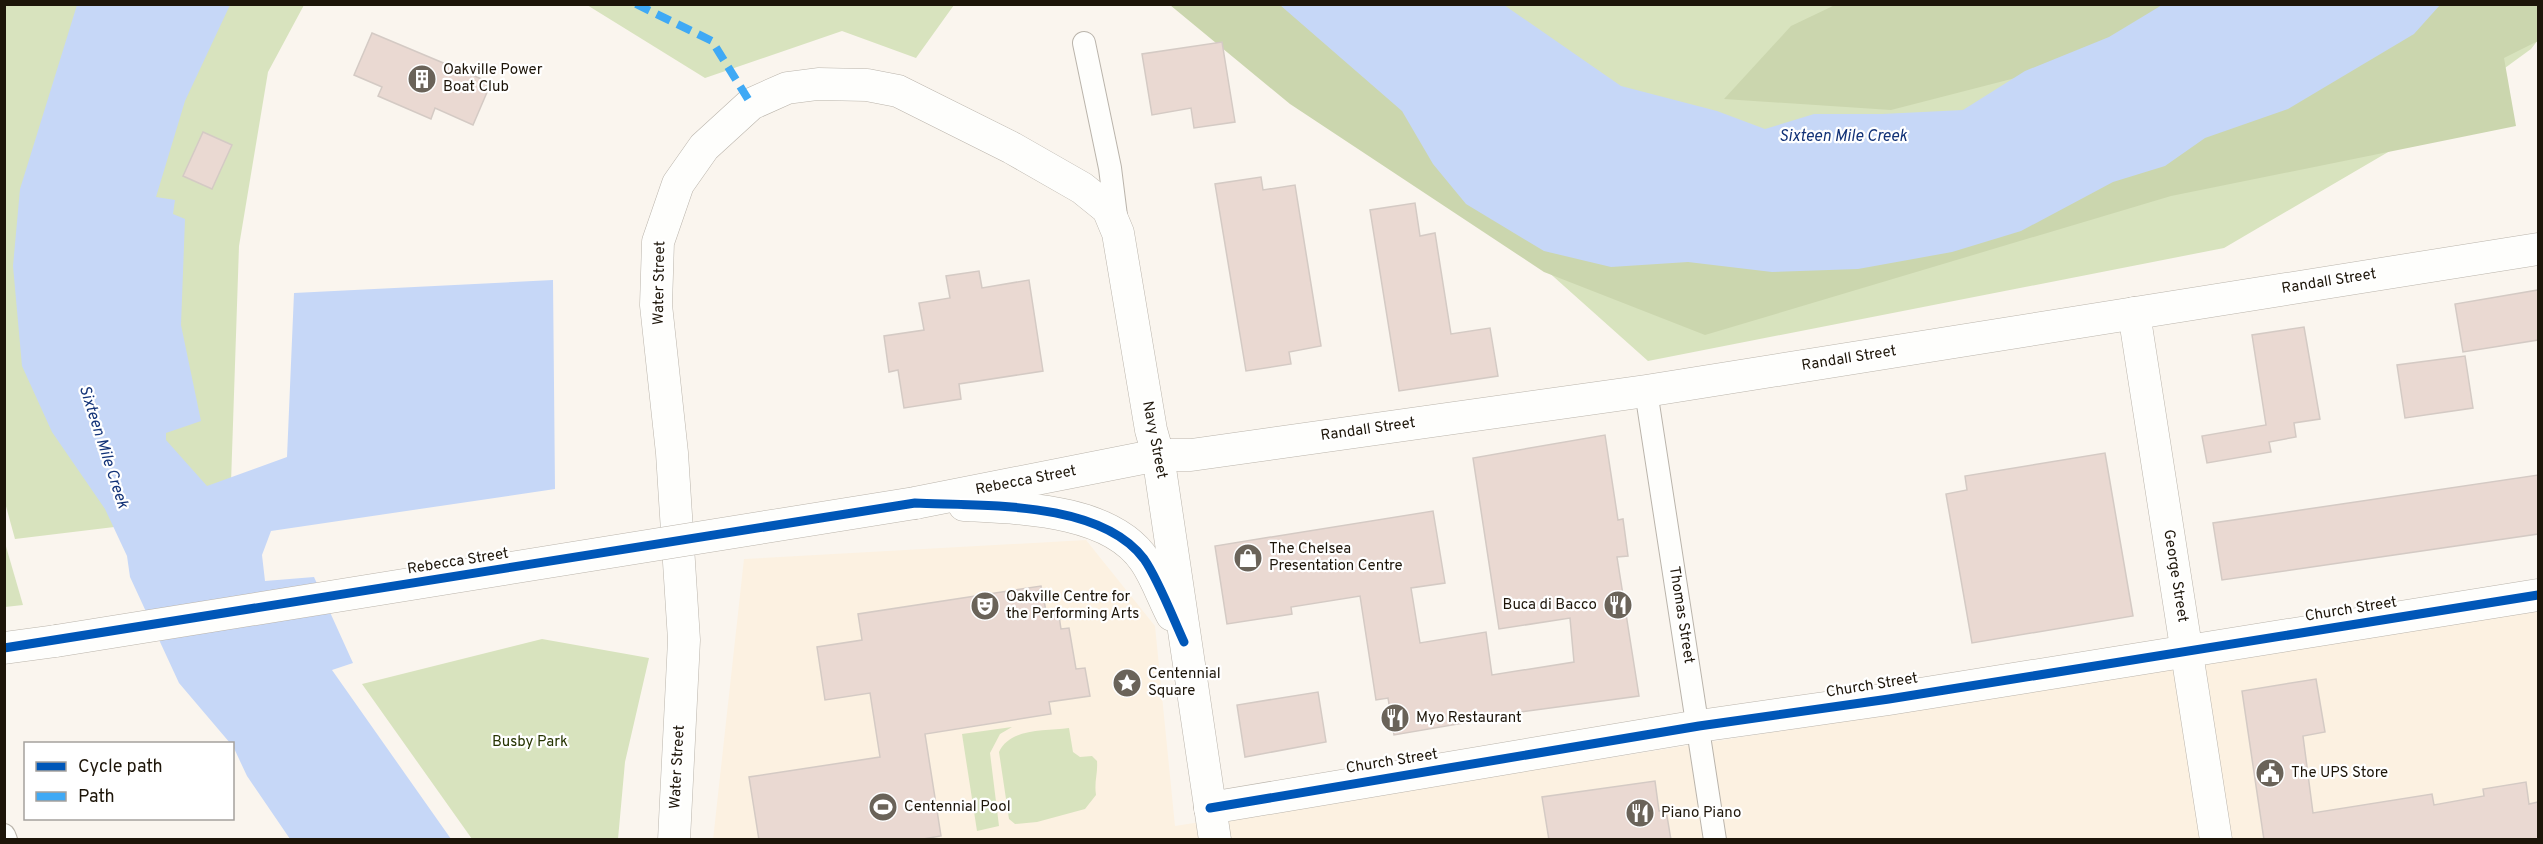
<svg xmlns="http://www.w3.org/2000/svg" width="2543" height="844" viewBox="0 0 2543 844" font-family="Overpass,sans-serif">
  <rect width="100%" height="100%" fill="#faf5ee"/>
  <path fill="#fcf1e1" d="M 1086,540 L 1155,626 L 1175,826 L 2278,653 L 2538,599 L 2538,839 L 713,840 L 744,559 Z"/>
  <g fill="#d8e3be">
    <path d="M 2538,4 L 2538,40 L 2531,49 L 2395,148 L 2224,248 L 1648,361 L 1424,161 L 1202,5 Z"/>
    <path d="M 4,5 L 304,5 L 268,72 L 239,246 L 230,513 L 15,539 L 4,499 Z"/>
    <path d="M 587,5 L 954,5 L 916,58 L 842,31 L 705,78 Z"/>
    <path d="M 5,543 L 23,605 L 5,607 Z"/>
    <path d="M 542,639 L 649,658 L 625,762 L 618,839 L 472,839 L 362,684 Z"/>
    <path d="M 1012,727 L 1000,734 L 990,753 L 999,826 L 977,831 L 962,734 Z"/>
    <path d="M 1069,728 L 1073,752 L 1080,757 L 1092,756 L 1097,761 C 1098,774 1094,781 1096,795 L 1085,809 L 1037,822 L 1015,824 L 1009,819 L 999,752 C 1010,728 1045,731 1069,728 Z"/>
  </g>
  <g fill="#cbd6ae">
    <path d="M 1170,5 L 1300,5 L 1550,214 L 2381,5 L 2538,5 L 2538,41 L 2504,58 L 2516,126 L 2171,196 L 1705,335 L 1544,272 L 1290,104 Z"/>
    <path d="M 1835,5 L 2185,5 L 2027,75 L 1891,110 L 1724,99 L 1791,26 Z"/>
  </g>
  <g fill="#c6d7f7">
    <path d="M 77,5 L 230,5 L 185,101 L 156,197 L 175,200 L 173,214 L 185,219 L 181,325 L 201,421 L 166,433 L 166,440 L 207,486 L 287,457 L 294,293 L 553,280 L 555,489 L 271,531 L 262,555 L 265,581 L 314,577 L 353,663 L 332,670 L 451,839 L 290,839 L 247,776 L 232,744 L 230,743 L 179,683 L 130,577 L 127,556 L 105,509 L 52,432 L 22,366 L 13,266 L 20,189 Z"/>
    <path d="M 1280,5 L 1504,5 L 1621,86 L 1717,111 L 1765,129 L 1814,114 L 1882,114 L 1963,110 L 2025,71 L 2109,37 L 2162,5 L 2440,5 L 2414,34 L 2288,109 L 2205,138 L 2165,166 L 2113,182 L 2021,231 L 1952,252 L 1858,269 L 1772,272 L 1688,262 L 1611,267 L 1544,251 L 1466,204 L 1433,164 L 1402,111 Z"/>
  </g>
  <g fill="#ead9d2" stroke="#d4cac4" stroke-width="1.5">
    <path d="M 372,33 L 491,83 L 473,125 L 435,108 L 431,119 L 378,96 L 382,87 L 354,75 Z"/>
    <path d="M 1222,42 L 1235,122 L 1194,128 L 1191,108 L 1152,115 L 1142,54 Z"/>
    <path d="M 203,132 L 232,145 L 212,189 L 183,176 Z"/>
    <path d="M 1261,177 L 1263,190 L 1295,185 L 1321,346 L 1289,352 L 1291,364 L 1246,371 L 1215,184 Z"/>
    <path d="M 1415,203 L 1420,236 L 1435,233 L 1451,334 L 1490,328 L 1498,376 L 1399,391 L 1370,210 Z"/>
    <path d="M 979,271 L 982,288 L 1029,280 L 1043,371 L 959,384 L 961,399 L 904,408 L 898,370 L 889,372 L 884,336 L 924,330 L 919,303 L 950,298 L 946,276 Z"/>
    <path d="M 2538,290 L 2538,340 L 2463,352 L 2455,304 Z"/>
    <path d="M 2304,327 L 2320,419 L 2294,423 L 2296,437 L 2269,442 L 2271,452 L 2207,463 L 2202,436 L 2266,425 L 2252,335 Z"/>
    <path d="M 2465,356 L 2473,408 L 2405,418 L 2397,365 Z"/>
    <path d="M 1605,435 L 1618,520 L 1623,519 L 1628,556 L 1617,557 L 1639,696 L 1498,715 L 1499,717 L 1394,735 L 1388,698 L 1376,700 L 1360,596 L 1291,607 L 1292,614 L 1227,624 L 1215,546 L 1433,511 L 1445,583 L 1411,588 L 1420,643 L 1486,632 L 1492,675 L 1574,662 L 1570,618 L 1499,629 L 1473,458 Z"/>
    <path d="M 2105,453 L 2133,616 L 1972,643 L 1946,494 L 1967,490 L 1965,476 Z"/>
    <path d="M 2538,475 L 2538,534 L 2222,580 L 2213,523 Z"/>
    <path d="M 1041,586 L 1046,611 L 1058,609 L 1061,629 L 1069,628 L 1076,669 L 1085,668 L 1090,696 L 1049,702 L 1051,714 L 925,734 L 941,836 L 917,840 L 759,840 L 749,777 L 880,757 L 870,693 L 825,700 L 817,647 L 862,640 L 858,614 Z"/>
    <path d="M 2316,679 L 2325,732 L 2303,736 L 2313,813 L 2432,794 L 2434,805 L 2484,796 L 2483,789 L 2526,782 L 2529,804 L 2538,802 L 2538,840 L 2264,840 L 2242,691 Z"/>
    <path d="M 1318,692 L 1326,742 L 1245,757 L 1237,705 Z"/>
    <path d="M 1655,781 L 1659,811 L 1666,810 L 1671,840 L 1549,840 L 1542,797 Z"/>
  </g>
  <g fill="none" stroke-linecap="round" stroke-linejoin="round">
    <g stroke="#bab4ab" stroke-width="24">
      <g id="street">
        <path d="M 1084,43 L 1110,168 L 1117,224"/>
        <path d="M 1646,391 L 1715,840"/>
        <path d="M 4,835 L 6,840"/>
      </g>
    </g>
    <g stroke="#bab4ab" stroke-width="33">
      <g id="secondary">
        <path d="M 2134,313 L 2216,840"/>
        <path d="M 915,503 L 1158,455 L 1191,455 L 1646,391 L 2538,249"/>
        <path d="M 964,505 C 1019,508 1111,509 1145,561 C 1156,577 1163,598 1172,615"/>
        <path d="M 4,648 L 56,641"/>
        <path d="M 1210,808 L 1699,726 L 1889,699 L 2538,595"/>
        <path d="M 674,840 L 684,640 L 672,453 L 656,305 L 658,242 L 678,184 L 704,147 L 751,104 L 787,88 L 818,84 L 867,85 L 898,91 L 1012,148 L 1082,188 L 1108,209 L 1118,233 L 1151,430 L 1158,455 L 1215,840"/>
      </g>
    </g>
    <use href="#street" stroke="#fefefc" stroke-width="22"/>
    <use href="#secondary" stroke="#fefefc" stroke-width="32"/>
    <g stroke="#bab4ab" stroke-width="33" stroke-linecap="butt">
      <path id="secondary-bridge" d="M 56,641 L 915,503"/>
    </g>
    <use href="#secondary-bridge" stroke="#fefefc" stroke-width="32"/>
    <path stroke="#3fa9f5" stroke-width="8" stroke-dasharray="15 8" stroke-linecap="butt" d="M 636,4 L 712,41 L 751,104"/>
    <g stroke="#fff" stroke-width="13">
      <g id="cycleway">
        <path d="M 4,648 L 915,503 C 982,506 1100,500 1144,559 C 1158,579 1173,618 1184,642"/>
        <path d="M 1210,808 L 1699,726 L 1889,699 L 2538,595"/>
      </g>
    </g>
    <use href="#cycleway" stroke="#0057b8" stroke-width="9"/>
  </g>
  <defs>
    <g id="building-disc" transform="scale(1.5)"><circle r="9.5" fill="#6a6359" stroke="#fff"/><path d="M-4-6H4V6H1V3H-1V6H-4ZM-2.5-4.3h1.7v1.8h-1.7ZM.8-4.3h1.7v1.8H.8ZM-2.5-1h1.7V.8h-1.7ZM.8-1h1.7V.8H.8Z" fill="#fff"/></g>
    <g id="shop-disc" transform="scale(1.5)"><circle r="9.5" fill="#6a6359" stroke="#fff"/><path d="M-5-2.5h2.3a2.7 3.5 0 0 1 5.4 0H5L5.5 6h-11ZM-1.5-2.5h3a1.5 2.3 0 0 0-3 0Z" fill="#fff"/></g>
    <g id="restaurant-disc" transform="scale(1.5)"><circle r="9.5" fill="#6a6359" stroke="#fff"/><path d="M-5-6h1v4h1v-4h1v4h1v-4h1v5L-1.5 .5V6h-2V.5L-5-1ZM5-6V6H3V1.5H1.5Q1.5-4 5-6Z" fill="#fff"/></g>
    <g id="theatre-disc" transform="scale(1.5)"><circle r="9.5" fill="#6a6359" stroke="#fff"/><path d="M-5-5.5Q0-4 5-5.5V0Q5 5 0 6Q-5 5-5 0ZM-3.3-2.5H-1v1.5H-3.3ZM1-2.5H3.3v1.5H1ZM-2.8 1Q0 5.5 2.8 1Z" fill="#fff"/></g>
    <g id="sight-disc" transform="scale(1.5)"><circle r="9.5" fill="#6a6359" stroke="#fff"/><path d="M0-6L1.8-2.2L6-1.7L2.9 1.2L3.7 5.4L0 3.3L-3.7 5.4L-2.9 1.2L-6-1.7L-1.8-2.2Z" fill="#fff"/></g>
    <g id="civic-disc" transform="scale(1.5)"><circle r="9.5" fill="#6a6359" stroke="#fff"/><path d="M-.6-6.5H3V-4.5H.6V-3L4-1V1h2V6H-6V1h2V-1L-.6-3ZM-1.2 2.5V6h2.4V2.5Z" fill="#fff"/></g>
    <g id="stadium-disc" transform="scale(1.5)"><circle r="9.5" fill="#6a6359" stroke="#fff"/><path d="M0-5a6.5 5 0 1 0 0 10a6.5 5 0 1 0 0-10ZM-3.5-1.8h7v3.6h-7Z" fill="#fff"/></g>
  </defs>
  <g fill-rule="evenodd">
    <use href="#building-disc" x="422" y="79"/>
    <use href="#shop-disc" x="1248" y="558"/>
    <use href="#restaurant-disc" x="1618" y="605"/>
    <use href="#theatre-disc" x="985" y="606"/>
    <use href="#sight-disc" x="1127" y="683"/>
    <use href="#restaurant-disc" x="1395" y="718"/>
    <use href="#civic-disc" x="2270" y="773"/>
    <use href="#stadium-disc" x="883" y="807"/>
    <use href="#restaurant-disc" x="1640" y="813"/>
  </g>
  <g text-anchor="middle" dominant-baseline="central" stroke-width="4.5" stroke-linejoin="round" paint-order="stroke">
    <g font-size="15" fill="#1d1509" stroke="#fff" text-anchor="start">
      <text x="443" y="70">Oakville Power<tspan x="443" dy="17">Boat Club</tspan></text>
      <text x="1269" y="549">The Chelsea<tspan x="1269" dy="17">Presentation Centre</tspan></text>
      <text x="1006" y="597">Oakville Centre for<tspan x="1006" dy="17">the Performing Arts</tspan></text>
      <text x="1597" y="605" text-anchor="end">Buca di Bacco</text>
      <text x="1148" y="674">Centennial<tspan x="1148" dy="17">Square</tspan></text>
      <text x="1416" y="718">Myo Restaurant</text>
      <text x="2291" y="773">The UPS Store</text>
      <text x="904" y="807">Centennial Pool</text>
      <text x="1661" y="813">Piano Piano</text>
    </g>
    <g font-size="15" fill="#1d1509" stroke="#fff">
      <text transform="translate(2329 282) rotate(-9)">Randall Street</text>
      <text transform="translate(660 283) rotate(-89)">Water Street</text>
      <text transform="translate(1849 359) rotate(-9)">Randall Street</text>
      <text transform="translate(1368 430) rotate(-8)">Randall Street</text>
      <text transform="translate(1154 440) rotate(79)">Navy Street</text>
      <text transform="translate(1026 481) rotate(-11)">Rebecca Street</text>
      <text transform="translate(458 562) rotate(-9)">Rebecca Street</text>
      <text transform="translate(2175 576) rotate(81)">George Street</text>
      <text transform="translate(2351 610) rotate(-9)">Church Street</text>
      <text transform="translate(1681 615) rotate(81)">Thomas Street</text>
      <text transform="translate(1872 686) rotate(-9)">Church Street</text>
      <text transform="translate(1392 762) rotate(-9)">Church Street</text>
      <text transform="translate(678 767) rotate(-87)">Water Street</text>
    </g>
    <g font-size="15" fill="#263402" stroke="#fff">
      <text x="530" y="742">Busby Park</text>
    </g>
    <g font-size="16" font-style="italic" fill="#123277" stroke="#fff">
      <text x="1843" y="137">Sixteen Mile Creek</text>
      <text transform="translate(103 447) rotate(72)">Sixteen Mile Creek</text>
    </g>
  </g>
  <rect width="2543" height="844" fill="none" stroke="#1d1509" stroke-width="12"/>
  <rect x="24" y="742" width="210" height="78" fill="#ffffff" stroke="#a5a19d" stroke-width="1.5"/>
  <rect x="36" y="762" width="30" height="9" fill="#0057b8" stroke="#a5a19d" stroke-width="1.5"/>
  <text x="78" y="772" font-size="18" fill="#1d1509">Cycle path</text>
  <rect x="36" y="792" width="30" height="9" fill="#3fa9f5" stroke="#a5a19d" stroke-width="1.5"/>
  <text x="78" y="802" font-size="18" fill="#1d1509">Path</text>
</svg>
